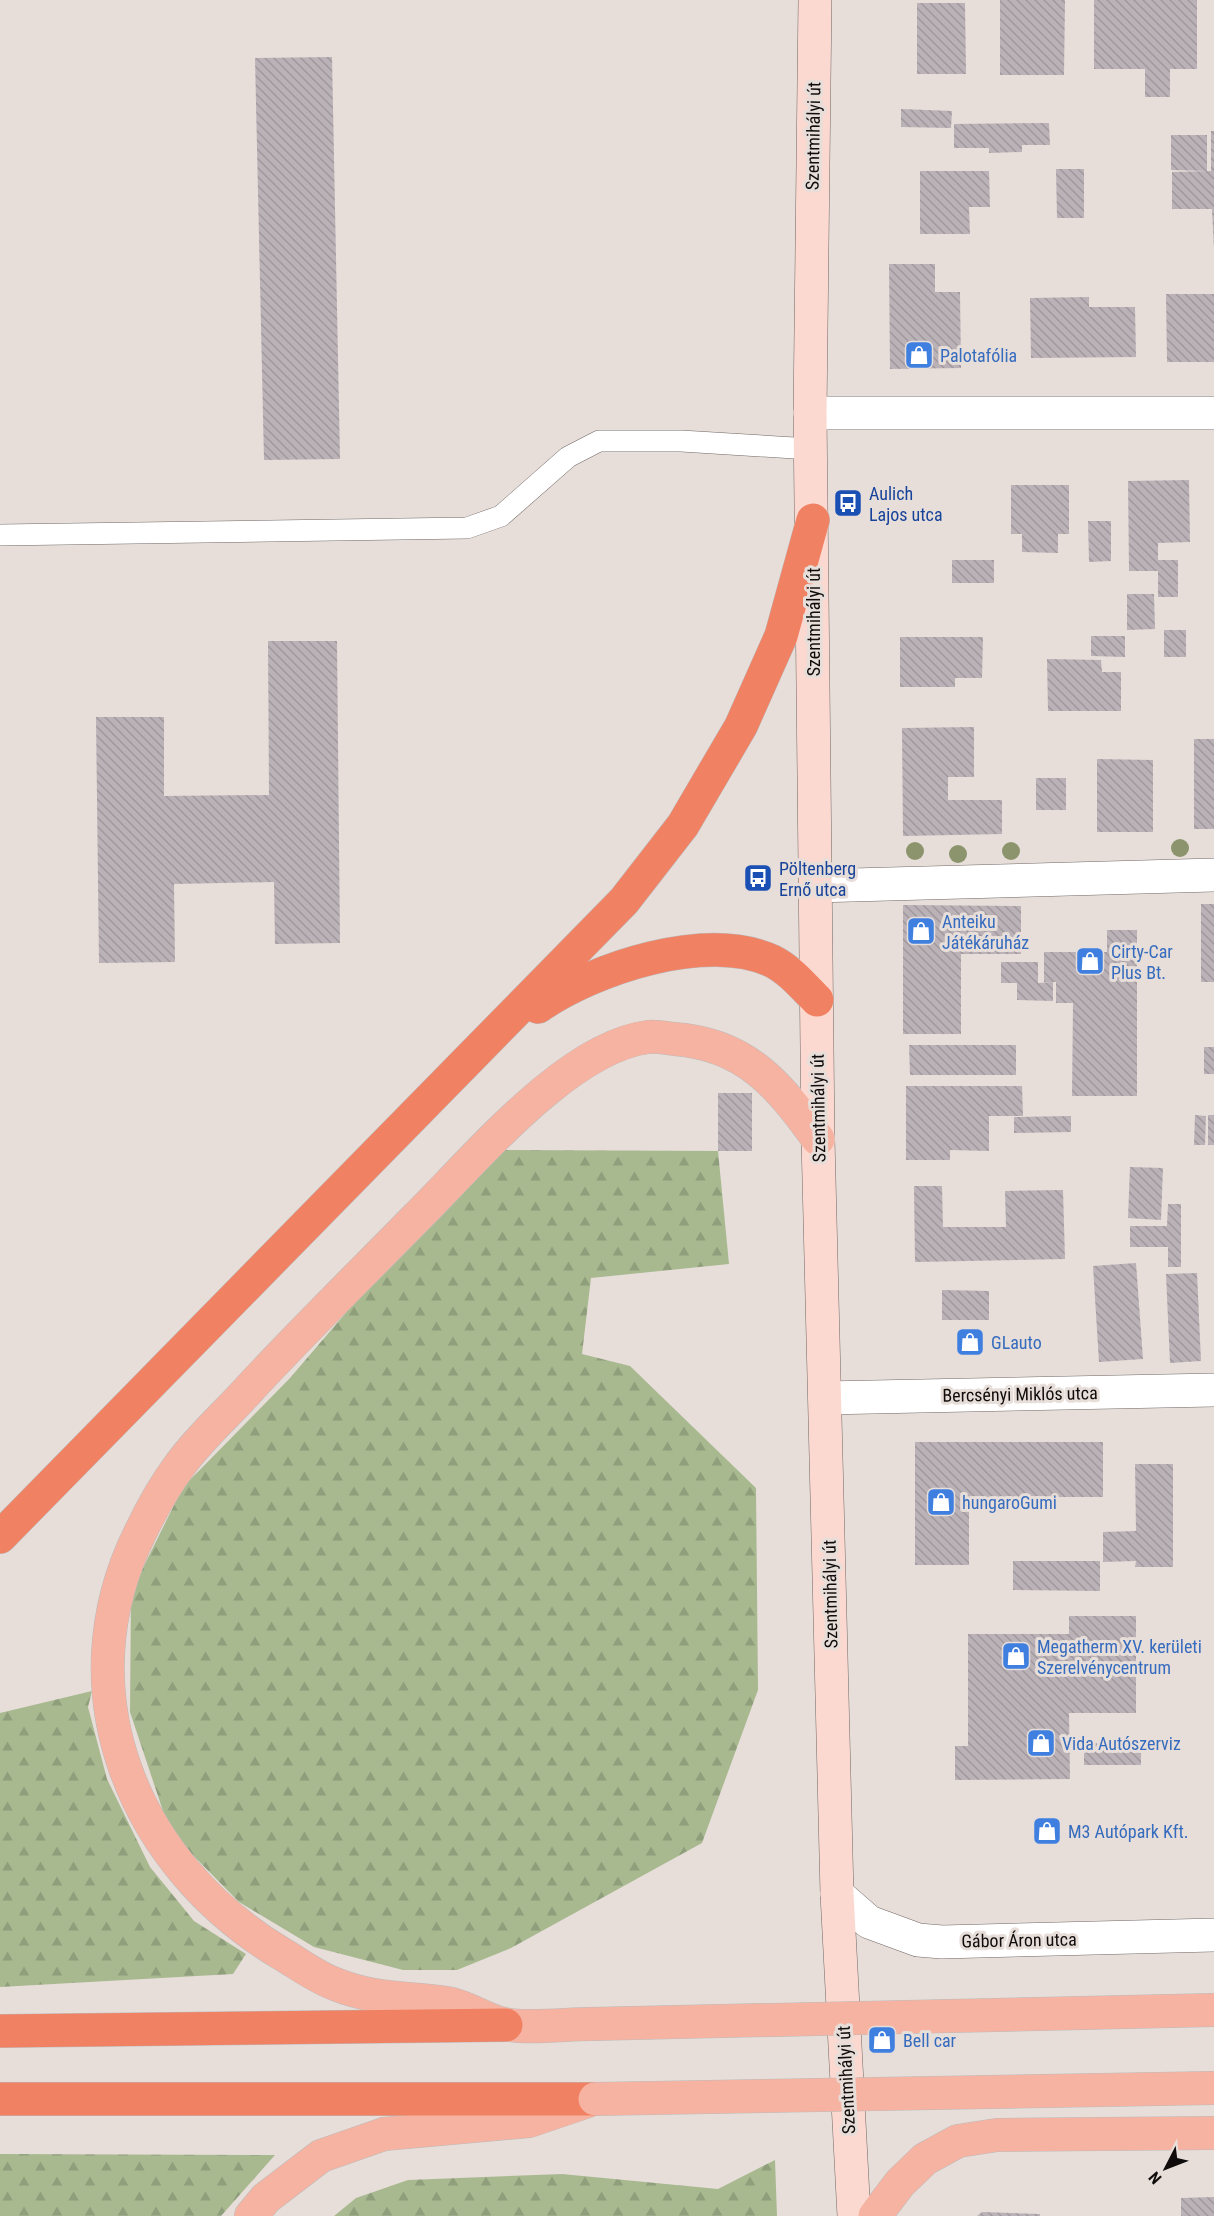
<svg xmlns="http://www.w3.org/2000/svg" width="1214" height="2216" viewBox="0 0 1214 2216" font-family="'Roboto Condensed',sans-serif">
  <defs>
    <pattern id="forest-firs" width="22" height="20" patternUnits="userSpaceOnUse" patternTransform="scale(1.5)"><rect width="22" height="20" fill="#a8b990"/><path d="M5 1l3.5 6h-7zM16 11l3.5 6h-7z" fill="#8f9e7b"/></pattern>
    <pattern id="building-back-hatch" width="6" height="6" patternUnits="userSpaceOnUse" patternTransform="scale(1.5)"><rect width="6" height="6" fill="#bab2b7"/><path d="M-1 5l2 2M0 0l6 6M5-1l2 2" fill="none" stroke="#9f989c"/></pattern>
  </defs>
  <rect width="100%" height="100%" fill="#e7deda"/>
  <g fill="url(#forest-firs)">
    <path d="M 499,1150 L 718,1151 L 729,1264 L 591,1278 L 582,1354 L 630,1366 L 756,1488 L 758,1690 L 702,1843 L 511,1948 L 457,1970 L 403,1970 L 314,1947 L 239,1902 L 170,1832 L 130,1712 L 131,1592 L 183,1487 L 290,1378 L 415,1232 Z"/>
    <path d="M 92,1691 L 88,1707 L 107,1779 L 150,1867 L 194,1921 L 246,1954 L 233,1974 L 0,1987 L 0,1713 Z"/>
    <path d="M 0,2154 L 275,2155 L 221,2216 L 0,2216 Z"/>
    <path d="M 775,2160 L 777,2216 L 334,2216 L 356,2198 L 408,2180 L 562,2174 L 718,2189 Z"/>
  </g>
  <g fill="url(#building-back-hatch)">
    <path d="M 1000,0 L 1065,0 L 1064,75 L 1000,75 Z"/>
    <path d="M 1094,0 L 1197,0 L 1197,69 L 1170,69 L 1170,97 L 1145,97 L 1145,69 L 1094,69 Z"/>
    <path d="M 917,3 L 965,3 L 966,74 L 917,74 Z"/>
    <path d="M 332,57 L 340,459 L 264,460 L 255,58 Z"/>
    <path d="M 901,109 L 952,111 L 951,128 L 901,127 Z"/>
    <path d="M 1049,123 L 1050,145 L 1022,145 L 1022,152 L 989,153 L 989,148 L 954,148 L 954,124 Z"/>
    <path d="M 1211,131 L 1214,131 L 1214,249 L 1212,209 L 1172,209 L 1172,172 L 1211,171 Z"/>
    <path d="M 1171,135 L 1207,135 L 1207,171 L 1171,170 Z"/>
    <path d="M 1056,169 L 1084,169 L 1084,218 L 1057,218 Z"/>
    <path d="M 920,171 L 989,171 L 990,207 L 969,207 L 970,234 L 920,234 Z"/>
    <path d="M 889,264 L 935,264 L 935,292 L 960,292 L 961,368 L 890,369 Z"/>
    <path d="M 1166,294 L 1214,294 L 1214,362 L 1167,362 Z"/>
    <path d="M 1089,297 L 1089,307 L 1135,307 L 1136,357 L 1031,358 L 1030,298 Z"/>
    <path d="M 1189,480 L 1190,542 L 1158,543 L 1158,560 L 1178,560 L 1178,597 L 1158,597 L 1158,571 L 1129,571 L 1128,481 Z"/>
    <path d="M 1011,485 L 1069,485 L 1069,534 L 1058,534 L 1058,553 L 1022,552 L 1022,534 L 1011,534 Z"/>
    <path d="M 1088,521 L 1111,521 L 1111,561 L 1089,562 Z"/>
    <rect x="952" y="560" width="42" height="23"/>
    <path d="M 1127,594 L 1154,594 L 1155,629 L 1127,630 Z"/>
    <rect x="1164" y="630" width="22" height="27"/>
    <path d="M 1091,636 L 1125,636 L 1125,657 L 1091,656 Z"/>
    <path d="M 900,637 L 983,637 L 982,678 L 955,678 L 955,687 L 900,687 Z"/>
    <path d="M 268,641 L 337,641 L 340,943 L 275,944 L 274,882 L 174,884 L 175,962 L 99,963 L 96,717 L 164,717 L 164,796 L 269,795 Z"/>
    <path d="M 1047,659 L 1101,660 L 1102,672 L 1121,672 L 1121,711 L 1048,711 Z"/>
    <path d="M 974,727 L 974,777 L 948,777 L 948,800 L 1002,800 L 1002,834 L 903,836 L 902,728 Z"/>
    <rect x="1194" y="739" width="20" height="90"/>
    <path d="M 1097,759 L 1153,760 L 1153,832 L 1097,832 Z"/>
    <rect x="1036" y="778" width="30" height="32"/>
    <rect x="1201" y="904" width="13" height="78"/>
    <path d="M 903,905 L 1021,906 L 1021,954 L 961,954 L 961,1034 L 903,1034 Z"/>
    <path d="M 1107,930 L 1137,930 L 1137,1096 L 1072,1096 L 1073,1003 L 1056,1003 L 1056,982 L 1044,982 L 1044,952 L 1107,952 Z"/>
    <path d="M 1001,962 L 1038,962 L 1038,983 L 1053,982 L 1053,1001 L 1017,1000 L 1017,983 L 1001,983 Z"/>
    <path d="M 909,1045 L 1016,1045 L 1016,1075 L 910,1075 Z"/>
    <rect x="1204" y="1047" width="10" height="27"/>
    <path d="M 906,1086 L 1022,1086 L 1023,1116 L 989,1116 L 989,1151 L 950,1150 L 950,1160 L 906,1160 Z"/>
    <rect x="718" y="1093" width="34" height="58"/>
    <path d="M 1195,1115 L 1206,1116 L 1205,1145 L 1194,1145 Z"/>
    <rect x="1208" y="1115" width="6" height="30"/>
    <path d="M 1071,1116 L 1071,1132 L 1014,1133 L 1014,1117 Z"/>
    <path d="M 1130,1167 L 1163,1168 L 1161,1220 L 1128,1218 Z"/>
    <path d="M 914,1186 L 942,1186 L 943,1227 L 1006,1227 L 1005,1191 L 1063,1190 L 1065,1259 L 915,1262 Z"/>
    <path d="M 1168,1204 L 1181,1204 L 1181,1267 L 1168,1267 L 1168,1247 L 1130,1247 L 1130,1226 L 1167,1226 Z"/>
    <path d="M 1136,1263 L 1143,1359 L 1099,1362 L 1093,1266 Z"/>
    <path d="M 1197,1273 L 1201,1361 L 1170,1363 L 1166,1274 Z"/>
    <path d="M 942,1290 L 989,1291 L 989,1320 L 942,1320 Z"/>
    <path d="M 915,1442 L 1103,1442 L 1103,1497 L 969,1497 L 969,1565 L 915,1565 Z"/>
    <path d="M 1135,1464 L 1173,1464 L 1173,1567 L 1135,1567 L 1136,1561 L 1103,1562 L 1103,1532 L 1136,1531 Z"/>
    <path d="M 1013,1561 L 1100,1561 L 1100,1591 L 1013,1590 Z"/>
    <path d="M 1069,1616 L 1136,1616 L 1136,1713 L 1069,1713 L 1070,1779 L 955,1780 L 955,1746 L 968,1746 L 968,1634 L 1069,1634 Z"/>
    <path d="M 1084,1743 L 1141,1744 L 1141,1765 L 1084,1765 Z"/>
    <path d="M 1214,2197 L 1214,2216 L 1181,2216 L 1181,2198 Z"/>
    <path d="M 982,2212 L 1040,2214 L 1040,2216 L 977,2216 Z"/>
  </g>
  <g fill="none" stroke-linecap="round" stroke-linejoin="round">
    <g stroke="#716966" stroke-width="22">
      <path id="lane" d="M 0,535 L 467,528 L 501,516 L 568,457 L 599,441 L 681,441 L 811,449"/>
    </g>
    <g stroke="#716966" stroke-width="34">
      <g id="street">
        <path d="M 810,413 L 1214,413"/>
        <path d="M 815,886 L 1214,875"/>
        <path d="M 825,1398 L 1214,1390"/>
        <path d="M 837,1894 L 869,1922 L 918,1940 L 942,1942 L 1214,1935"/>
      </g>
    </g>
    <g stroke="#716966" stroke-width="34">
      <path id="secondary" d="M 815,0 L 810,413 L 818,1139 L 837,1894 L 854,2216"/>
    </g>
    <g stroke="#bcbbbb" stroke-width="34">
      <g id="primary">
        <path d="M 591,2024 C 568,2024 525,2029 504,2024 C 484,2020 467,2006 447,2003 C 407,1997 374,2000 335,1984 C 316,1977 299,1964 282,1954 C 134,1866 61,1692 140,1533 C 151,1510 165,1485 180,1465 C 200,1437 228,1413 251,1387 C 305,1329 361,1274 416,1218 C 473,1162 567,1047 648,1037 C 656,1036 666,1038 674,1039 C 746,1044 779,1085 818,1139"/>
        <path d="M 251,2216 L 266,2198 L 321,2156 L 384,2134 L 529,2121 L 588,2101"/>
        <path d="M 875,2216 L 900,2183 L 925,2159 L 958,2141 L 997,2135 L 1214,2133"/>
      </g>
    </g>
    <g stroke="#bcbbbb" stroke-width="34">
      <g id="highway">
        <path d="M 538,1007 C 594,968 706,931 772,961 C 790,970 803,986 817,1000"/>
        <path d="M 0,1537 L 624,901 L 683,825 L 741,726 L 781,636 L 813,520"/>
        <path d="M 0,2031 L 506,2025"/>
        <path d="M 0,2099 L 595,2099"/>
      </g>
    </g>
    <use href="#lane" stroke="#fff" stroke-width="21"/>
    <use href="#street" stroke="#fff" stroke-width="33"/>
    <use href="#secondary" stroke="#fbd9d0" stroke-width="33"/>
    <use href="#primary" stroke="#f7b3a1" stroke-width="33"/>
    <use href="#highway" stroke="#f18163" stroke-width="33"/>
    <g stroke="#bcbbbb" stroke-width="34" stroke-linecap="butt">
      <g id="primary-bridge">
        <path d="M 591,2024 L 1214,2010"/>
        <path d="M 595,2099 L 1214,2088"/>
      </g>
    </g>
    <use href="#primary-bridge" stroke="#f7b3a1" stroke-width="33"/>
  </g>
  <g fill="#8c946d">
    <circle cx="1180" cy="848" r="9"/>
    <circle cx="915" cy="851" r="9"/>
    <circle cx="1011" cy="851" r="9"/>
    <circle cx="958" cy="854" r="9"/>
  </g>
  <defs>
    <g id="shop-square" transform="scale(1.5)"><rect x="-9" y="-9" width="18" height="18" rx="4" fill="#3f7fe0" stroke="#e7deda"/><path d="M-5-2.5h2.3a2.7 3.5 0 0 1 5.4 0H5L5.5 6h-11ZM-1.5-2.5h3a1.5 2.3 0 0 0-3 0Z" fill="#fff"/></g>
    <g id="bus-square" transform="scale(1.5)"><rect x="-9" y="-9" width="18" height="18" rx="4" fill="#1a4fb4" stroke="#e7deda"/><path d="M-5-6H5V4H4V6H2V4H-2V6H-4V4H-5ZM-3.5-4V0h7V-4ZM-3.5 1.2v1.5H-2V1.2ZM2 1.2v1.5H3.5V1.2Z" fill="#fff"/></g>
  </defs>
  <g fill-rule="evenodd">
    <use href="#shop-square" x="919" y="355"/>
    <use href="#bus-square" x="848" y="503"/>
    <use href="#bus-square" x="758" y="878"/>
    <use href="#shop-square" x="921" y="931"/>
    <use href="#shop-square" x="1090" y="961"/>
    <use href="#shop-square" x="970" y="1342"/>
    <use href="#shop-square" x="941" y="1502"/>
    <use href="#shop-square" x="1016" y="1656"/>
    <use href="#shop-square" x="1041" y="1743"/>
    <use href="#shop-square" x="1047" y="1831"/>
    <use href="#shop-square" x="882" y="2040"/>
  </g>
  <g text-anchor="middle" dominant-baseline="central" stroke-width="6" stroke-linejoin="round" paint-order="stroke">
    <g font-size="18" fill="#0f0c0b" stroke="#e7deda">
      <text transform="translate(813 136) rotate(-89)">Szentmihályi út</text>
      <text transform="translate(813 622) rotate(-90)">Szentmihályi út</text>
      <text transform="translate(818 1108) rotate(-91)">Szentmihályi út</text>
      <text transform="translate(1020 1394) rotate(-1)">Bercsényi Miklós utca</text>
      <text transform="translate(830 1594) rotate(-91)">Szentmihályi út</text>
      <text transform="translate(1019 1940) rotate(-1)">Gábor Áron utca</text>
      <text transform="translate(846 2080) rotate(-93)">Szentmihályi út</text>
    </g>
    <g font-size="18" fill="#366cbe" stroke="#e7deda" text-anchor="start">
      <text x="940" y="355">Palotafólia</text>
      <text x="942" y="921">Anteiku<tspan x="942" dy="21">Játékáruház</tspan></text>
      <text x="1111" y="951">Cirty-Car<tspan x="1111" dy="21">Plus Bt.</tspan></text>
      <text x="991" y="1342">GLauto</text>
      <text x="962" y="1502">hungaroGumi</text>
      <text x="1037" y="1646">Megatherm XV. kerületi<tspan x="1037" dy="21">Szerelvénycentrum</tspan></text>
      <text x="1062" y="1743">Vida Autószerviz</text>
      <text x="1068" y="1831">M3 Autópark Kft.</text>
      <text x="903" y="2040">Bell car</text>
    </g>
    <g font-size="18" fill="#164399" stroke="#e7deda" text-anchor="start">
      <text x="869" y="493">Aulich<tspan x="869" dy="21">Lajos utca</tspan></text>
      <text x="779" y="868">Pöltenberg<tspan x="779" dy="21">Ernő utca</tspan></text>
    </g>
  </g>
  <g transform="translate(1166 2168) rotate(228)" stroke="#e7deda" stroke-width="4.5" paint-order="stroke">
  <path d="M0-4.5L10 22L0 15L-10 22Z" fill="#0f0c0b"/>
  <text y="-9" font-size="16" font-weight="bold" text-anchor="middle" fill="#0f0c0b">N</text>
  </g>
</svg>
